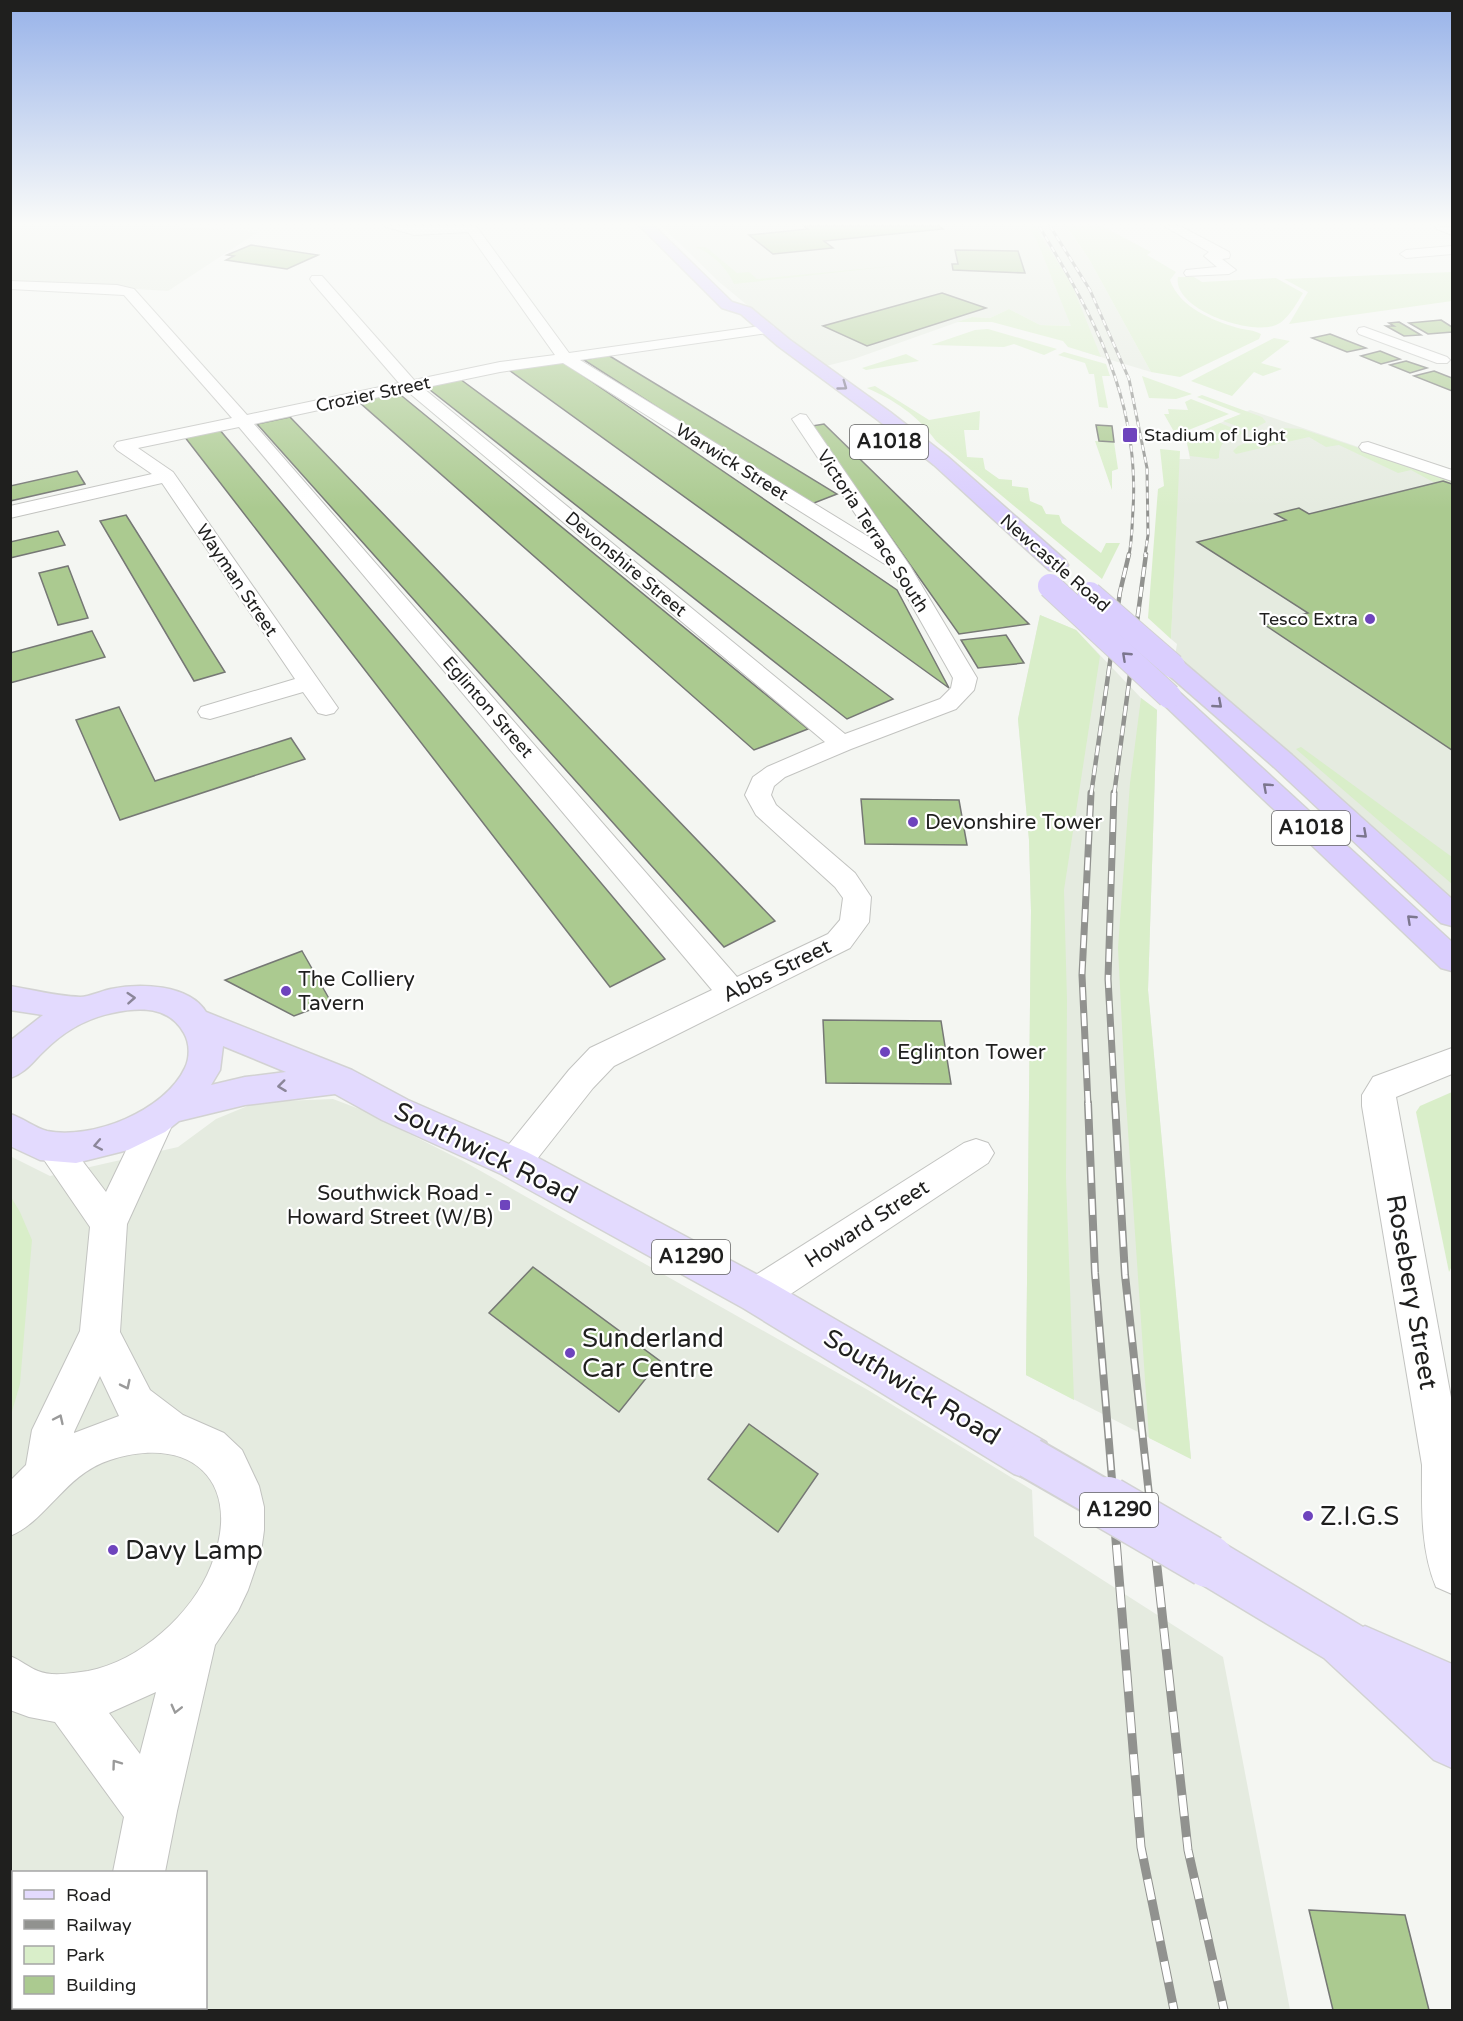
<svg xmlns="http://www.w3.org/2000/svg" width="1463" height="2021" viewBox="0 0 1463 2021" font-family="'Varela Round',sans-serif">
  <rect width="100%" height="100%" fill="#f4f6f2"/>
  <g fill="#e5ebe0" fill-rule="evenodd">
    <path d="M 10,226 L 173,226 L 258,232 L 168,291 L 11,281 Z"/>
    <path d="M 662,226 L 1065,226 L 1089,259 L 1151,372 L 1081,351 L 1072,326 L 1040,325 L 1009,309 L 990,318 L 972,317 L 854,359 L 822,367 L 718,281 Z"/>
    <path d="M 1250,410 L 1452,479 L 1452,901 L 1175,656 L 1177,644 L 1171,639 L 1179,459 L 1190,459 L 1186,438 Z"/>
    <path d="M 1040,615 L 1076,630 L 1141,698 L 1157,710 L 1148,990 L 1191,1459 L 1026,1375 L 1031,911 L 1029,840 L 1018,719 Z"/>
    <path d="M 333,1099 L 362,1110 L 463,1161 L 868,1390 L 1032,1490 L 1034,1536 L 1223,1657 L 1290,2010 L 11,2010 L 10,1156 L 50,1176 L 178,1147 L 216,1119 L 257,1102 ZM 14,1872 L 206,1872 L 206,2008 L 14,2008 Z"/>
  </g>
  <g fill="#d9eec9">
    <path d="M 1028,226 L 1035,226 L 1072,285 L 1101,357 L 1068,347 L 1063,341 L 992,322 L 957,322 L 972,317 L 990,318 L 1009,309 L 1040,325 L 1071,326 L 1037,241 Z"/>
    <path d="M 1066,226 L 1102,226 L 1151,252 L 1147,255 L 1176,272 L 1170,280 C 1179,307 1213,321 1238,328 C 1246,330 1254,330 1261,334 L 1259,339 L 1180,377 L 1151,372 L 1089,259 Z"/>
    <path d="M 695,247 L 706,247 L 737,273 L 749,272 L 757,279 L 903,265 L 734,284 C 727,268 712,253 695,247 Z"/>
    <path d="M 1452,272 L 1452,301 L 1289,324 L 1308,292 L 1284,279 Z"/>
    <path d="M 1178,277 L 1194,277 L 1202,282 L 1276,278 L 1303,293 C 1297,303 1287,321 1276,325 C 1251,336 1172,309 1178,277 Z"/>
    <path d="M 987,329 L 988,329 L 1057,349 L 1044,355 L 1014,344 L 1004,347 L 931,345 L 975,330 Z"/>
    <path d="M 1274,338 L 1290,341 L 1261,363 L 1282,369 L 1263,376 L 1254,372 L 1232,396 L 1191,381 Z"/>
    <path d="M 1064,352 L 1106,364 L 1110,376 L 1102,376 L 1108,408 L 1099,407 L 1094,374 L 1089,374 L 1085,363 L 1058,355 Z"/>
    <path d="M 906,354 L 919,361 L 866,370 L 862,368 Z"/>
    <path d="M 1142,376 L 1192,394 L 1176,399 L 1149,398 Z"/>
    <path d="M 875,386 L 929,420 L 980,411 L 979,430 L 964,430 L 967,457 L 983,458 L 985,469 L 999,479 L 1012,480 L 1012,486 L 1028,488 L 1030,501 L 1042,506 L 1046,514 L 1059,515 L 1062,523 L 1101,553 L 1106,543 L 1120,543 L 1102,579 L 936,441 C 917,415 896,401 867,388 Z"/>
    <path d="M 1202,395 L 1262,417 L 1266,422 L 1250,431 L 1223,421 L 1241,414 L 1197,397 Z"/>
    <path d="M 1191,399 L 1229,414 L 1191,429 L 1177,437 L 1164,414 L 1169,414 L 1168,409 L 1188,410 L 1185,402 Z"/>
    <path d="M 1220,423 L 1245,433 C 1230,438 1219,439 1219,458 L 1216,459 L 1190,456 L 1186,438 Z"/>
    <path d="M 1283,428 L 1302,429 L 1452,479 L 1452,484 L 1443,481 L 1435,483 L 1411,470 L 1398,473 L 1339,445 L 1326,447 L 1309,437 L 1236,454 L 1233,451 L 1238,446 Z"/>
    <path d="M 1095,441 L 1114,442 L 1118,469 L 1112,471 L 1112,490 Z"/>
    <path d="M 1160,449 L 1180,451 L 1171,639 L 1148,618 L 1158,489 L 1164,486 Z"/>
    <path d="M 1040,615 L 1076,630 L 1100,656 L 1064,890 L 1067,1000 L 1066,1177 L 1074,1400 L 1026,1375 L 1031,911 L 1029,840 L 1018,719 Z"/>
    <path d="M 1141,698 L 1157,710 L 1148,990 L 1191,1459 L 1149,1438 L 1125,1087 L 1118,948 L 1130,783 Z"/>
    <path d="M 1301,747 L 1452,857 L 1452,884 L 1296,749 Z"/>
    <path d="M 1452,1092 L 1452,1266 L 1449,1272 L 1416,1112 L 1420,1106 Z"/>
    <path d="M 11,1197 L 20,1212 L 32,1240 L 20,1384 L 11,1415 Z"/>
  </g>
  <g fill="#abca90" stroke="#767875" stroke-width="1.5">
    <path d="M 804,226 L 939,226 L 943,229 L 824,241 L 833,248 L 773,254 L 749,235 L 808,229 Z"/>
    <path d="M 251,245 L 318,255 L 287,269 L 226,260 L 234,256 L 227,255 Z"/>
    <path d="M 955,250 L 1018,251 L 1025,273 L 953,270 L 952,264 L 958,264 Z"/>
    <path d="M 942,293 L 986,308 L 867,346 L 823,326 Z"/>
    <path d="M 1441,320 L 1452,327 L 1452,332 L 1428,334 L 1409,323 Z"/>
    <path d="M 1399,322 L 1421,335 L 1404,336 L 1386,326 L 1394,326 L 1389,323 Z"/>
    <path d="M 1330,334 L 1366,348 L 1347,352 L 1312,338 Z"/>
    <path d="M 1380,351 L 1400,359 L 1381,364 L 1361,356 Z"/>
    <path d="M 608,355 L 837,494 L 809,505 L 584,360 Z"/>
    <path d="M 1406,361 L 1427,368 L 1410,373 L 1390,365 Z"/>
    <path d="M 563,362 L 897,590 L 949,688 L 509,370 Z"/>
    <path d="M 1434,371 L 1452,378 L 1452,391 L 1414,376 Z"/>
    <path d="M 460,379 L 893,699 L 847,719 L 425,386 Z"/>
    <path d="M 397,392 L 808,729 L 754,750 L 359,402 Z"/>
    <path d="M 290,417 L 775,921 L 724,947 L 257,424 Z"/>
    <path d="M 824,424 L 1029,624 L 959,634 L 812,426 Z"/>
    <path d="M 1096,425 L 1112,426 L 1114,442 L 1099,441 Z"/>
    <path d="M 219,429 L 665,959 L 610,987 L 184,436 Z"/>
    <path d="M 77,471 L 85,484 L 10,501 L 10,486 Z"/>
    <path d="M 1443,481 L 1452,484 L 1452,750 L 1265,625 L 1308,613 L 1197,542 L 1286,520 L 1275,514 L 1299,508 L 1309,514 Z"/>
    <path d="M 126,515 L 225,672 L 194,681 L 100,521 Z"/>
    <path d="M 58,531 L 65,545 L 10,558 L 10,542 Z"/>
    <path d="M 68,566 L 88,618 L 58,625 L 39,573 Z"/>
    <path d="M 92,631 L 105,657 L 10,683 L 10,653 Z"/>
    <path d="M 1006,635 L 1024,663 L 978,668 L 961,640 Z"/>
    <path d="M 119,707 L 155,781 L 291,738 L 305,759 L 120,820 L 76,720 Z"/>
    <path d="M 861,799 L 959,800 L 967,845 L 865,844 Z"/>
    <path d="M 302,951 L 331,1002 L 294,1016 L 225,980 Z"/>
    <path d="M 823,1020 L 941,1021 L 951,1084 L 826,1083 Z"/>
    <path d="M 533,1267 L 660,1361 L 619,1412 L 489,1313 Z"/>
    <path d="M 749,1424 L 818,1474 L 778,1532 L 708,1479 Z"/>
    <path d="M 1309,1910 L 1405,1915 L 1429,2010 L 1333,2010 Z"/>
  </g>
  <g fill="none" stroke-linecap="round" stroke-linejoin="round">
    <g stroke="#c2c3c0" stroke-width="2">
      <g id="minor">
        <path d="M 384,226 L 476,226 L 569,353 L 768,325 L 773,326 L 775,329 L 768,333 L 580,360 L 872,539 L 792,419 L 800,414 L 806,415 L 910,566 L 977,678 L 974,690 L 956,709 L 851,749 L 785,777 L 774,786 L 771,795 L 776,805 L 855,873 L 871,897 L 869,922 L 850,948 L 614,1066 L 593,1088 L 526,1173 L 514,1178 L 502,1173 L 496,1163 L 502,1153 L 569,1070 L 590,1048 L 712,990 L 239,427 L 138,448 L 173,472 L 338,708 L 334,713 L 326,715 L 318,713 L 303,692 L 210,719 L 201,717 L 198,712 L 201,707 L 295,679 L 162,483 L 10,518 L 10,506 L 152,474 L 117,450 L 114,446 L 117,442 L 232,418 L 124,295 L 10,289 L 10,281 L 117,285 L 134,289 L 247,415 L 399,383 L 312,282 L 310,279 L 312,276 L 322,276 L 414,380 L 500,362 L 555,355 L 468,232 L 414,235 ZM 563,363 L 883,563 L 889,565 L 953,678 L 951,688 L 940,699 L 845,734 L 423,388 L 500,372 ZM 407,391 L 825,742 L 767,767 L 753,777 L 745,795 L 756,815 L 835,887 L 843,898 L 840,920 L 828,934 L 737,977 L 254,424 Z"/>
        <path d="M 1164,226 L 1180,226 L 1229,252 L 1230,255 L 1229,258 L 1222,259 L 1236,270 L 1229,274 L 1186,276 L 1184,273 L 1186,270 L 1217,267 L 1204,256 L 1209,252 Z"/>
        <path d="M 1435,226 L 1452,227 L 1452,235 L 1437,229 Z"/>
        <path d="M 1452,246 L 1452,254 L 1406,258 L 1400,254 L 1406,250 Z"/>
        <path d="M 1364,327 L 1447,357 L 1450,360 L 1447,363 L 1437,363 L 1359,334 L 1357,331 L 1359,328 Z"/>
        <path d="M 1368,442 L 1452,470 L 1452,481 L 1362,451 L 1359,447 L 1362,443 Z"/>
        <path d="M 1452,1048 L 1452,1074 L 1396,1097 L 1452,1403 L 1452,1594 L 1436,1587 C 1420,1549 1422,1505 1422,1465 L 1362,1106 L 1362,1095 L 1373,1077 Z"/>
        <path d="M 157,1107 L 169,1111 L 174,1121 L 127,1224 L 120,1332 L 150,1390 L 183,1415 L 224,1433 L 242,1450 L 259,1486 L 264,1507 L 264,1530 L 261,1552 L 248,1590 L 238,1611 L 215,1645 L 177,1811 L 165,1872 L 113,1872 L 124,1817 L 55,1722 L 29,1717 L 10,1710 L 10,1656 C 20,1660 30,1668 38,1671 C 52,1677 73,1673 88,1671 C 140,1661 192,1614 211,1566 C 244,1483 193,1433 110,1460 C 64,1475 48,1520 10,1536 L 10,1481 L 26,1465 L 32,1430 L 80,1331 L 90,1227 L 36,1148 L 41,1138 L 53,1134 L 65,1138 L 106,1192 L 145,1111 ZM 100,1376 L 119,1416 L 74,1433 L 74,1432 ZM 156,1692 L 140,1754 L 109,1713 Z"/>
        <path d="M 976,1139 L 988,1143 L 994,1153 L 988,1163 L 771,1307 L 757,1313 L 743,1307 L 738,1295 L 743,1283 L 964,1143 Z"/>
        <path d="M 86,2008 L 142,2008 L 141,2010 L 85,2010 Z"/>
      </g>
    </g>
    <g stroke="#d2d2d2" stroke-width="3">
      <g id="primary">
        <path d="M 10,986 C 33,990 57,996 80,997 C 89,997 101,991 111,989 C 139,983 189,984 206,1012 L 352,1070 L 408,1100 L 527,1152 L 771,1282 L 1046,1442 L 1052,1458 L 1046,1474 L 1030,1480 L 1014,1474 L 743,1308 L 501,1174 L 382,1120 L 335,1094 L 245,1105 L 179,1121 L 165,1132 L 128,1150 L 76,1163 L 40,1160 L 10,1146 L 10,1114 C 23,1118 35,1128 47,1131 C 92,1140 165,1111 185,1068 C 190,1058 190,1043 184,1033 C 169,1006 140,1007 112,1013 C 87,1018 63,1032 45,1050 C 33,1061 26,1073 10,1078 L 10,1041 L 43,1015 L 10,1010 ZM 223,1046 L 286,1072 L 245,1077 L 211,1085 L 220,1070 Z"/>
        <path d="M 1208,1537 L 1225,1544 L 1363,1627 L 1365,1626 L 1452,1664 L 1452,1768 L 1434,1760 L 1324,1658 L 1191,1578 L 1184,1561 L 1191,1544 Z"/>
      </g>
    </g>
    <g stroke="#d2d2d2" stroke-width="3">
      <g id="trunk">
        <path d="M 640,226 L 654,226 L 732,302 L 751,308 L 790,340 L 890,412 L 948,457 L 1065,560 L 1068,565 L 1065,570 L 1057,571 L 1049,570 L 934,465 L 878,420 L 778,346 L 741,314 L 722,308 Z"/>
        <path d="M 1173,659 L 1182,661 L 1292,755 L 1452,899 L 1452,926 L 1441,923 L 1274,767 L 1164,671 L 1161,666 L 1164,661 Z"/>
        <path d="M 1169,689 L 1178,691 L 1452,942 L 1452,971 L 1441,968 L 1160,701 L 1157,696 L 1160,691 Z"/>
      </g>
    </g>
    <use href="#minor" fill="#fff" fill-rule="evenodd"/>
    <use href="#primary" fill="#e3dafe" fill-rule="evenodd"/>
    <use href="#trunk" fill="#dacefe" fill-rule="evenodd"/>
    <g stroke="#91928f" stroke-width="3">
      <g id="rail-far4">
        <path d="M 1039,226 C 1094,317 1140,400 1133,510 C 1132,525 1132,541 1129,555"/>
        <path d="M 1050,226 L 1090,290 L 1129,379 L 1147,468 L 1148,535 L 1145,555"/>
      </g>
    </g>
    <g stroke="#91928f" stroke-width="4.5">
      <g id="rail-far3">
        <path d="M 1091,795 L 1120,592 L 1129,554"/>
        <path d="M 1114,795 L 1146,554"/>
      </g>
    </g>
    <g stroke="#91928f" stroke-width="7">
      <g id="rail-far2">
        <path d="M 1114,793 L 1108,979 L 1115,1104"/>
        <path d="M 1088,1104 L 1082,975 L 1091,793"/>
      </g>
    </g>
    <g stroke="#91928f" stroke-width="8">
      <g id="rail-far1">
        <path d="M 1088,1103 L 1095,1273 L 1114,1504"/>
        <path d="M 1115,1103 L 1125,1275 L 1150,1504"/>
      </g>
    </g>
    <g stroke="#91928f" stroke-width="9">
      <g id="rail">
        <path d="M 1113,1503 L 1141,1847 L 1174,2010"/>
        <path d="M 1150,1503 L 1188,1850 L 1224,2010"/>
      </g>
    </g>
    <use href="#rail-far4" stroke="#fff" stroke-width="2" stroke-dasharray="6" stroke-linecap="butt"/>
    <use href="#rail-far3" stroke="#fff" stroke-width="3" stroke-dasharray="10" stroke-linecap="butt"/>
    <use href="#rail-far2" stroke="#fff" stroke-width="4.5" stroke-dasharray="13" stroke-linecap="butt"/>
    <use href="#rail-far1" stroke="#fff" stroke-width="5" stroke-dasharray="16" stroke-linecap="butt"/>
    <use href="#rail" stroke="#fff" stroke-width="7" stroke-dasharray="21" stroke-linecap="butt"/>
    <g stroke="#d2d2d2" stroke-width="44" stroke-linecap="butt">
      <path id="primary-bridge-far1" d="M 1030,1458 L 1110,1504"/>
    </g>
    <g stroke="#d2d2d2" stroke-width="55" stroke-linecap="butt">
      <path id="primary-bridge" d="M 1108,1503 L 1208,1561"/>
    </g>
    <g stroke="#d2d2d2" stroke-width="26" stroke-linecap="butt">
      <g id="trunk-bridge">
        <path d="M 1050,586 L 1169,696"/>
        <path d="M 1090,594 L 1173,666"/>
      </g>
    </g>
    <use href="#primary-bridge-far1" stroke="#e3dafe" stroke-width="40"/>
    <use href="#primary-bridge" stroke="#e3dafe" stroke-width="52"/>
    <use href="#trunk-bridge" stroke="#dacefe" stroke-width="24"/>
  </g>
  <defs><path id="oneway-chevron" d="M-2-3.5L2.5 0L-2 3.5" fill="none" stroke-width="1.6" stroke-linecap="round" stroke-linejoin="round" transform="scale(1.5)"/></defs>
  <g stroke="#7c768e">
    <use href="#oneway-chevron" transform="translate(843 386) rotate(36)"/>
    <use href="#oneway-chevron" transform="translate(1126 656) rotate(-137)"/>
    <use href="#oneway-chevron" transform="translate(1218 704) rotate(41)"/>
    <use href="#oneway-chevron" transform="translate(1267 787) rotate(-138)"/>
    <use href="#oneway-chevron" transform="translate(1363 834) rotate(42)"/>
    <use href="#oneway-chevron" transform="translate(1411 919) rotate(-137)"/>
  </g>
  <g stroke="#8b8699">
    <use href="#oneway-chevron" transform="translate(131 998) rotate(-4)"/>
    <use href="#oneway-chevron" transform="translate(282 1086) rotate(173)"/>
    <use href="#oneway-chevron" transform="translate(98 1145) rotate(169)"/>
  </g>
  <g stroke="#9a9a9a">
    <use href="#oneway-chevron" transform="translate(126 1385) rotate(64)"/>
    <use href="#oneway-chevron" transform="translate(59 1419) rotate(-65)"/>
    <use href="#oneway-chevron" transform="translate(176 1709) rotate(104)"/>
    <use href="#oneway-chevron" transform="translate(116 1764) rotate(-126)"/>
  </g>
  <linearGradient id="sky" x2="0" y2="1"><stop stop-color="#97b2e9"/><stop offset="0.44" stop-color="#fafbf9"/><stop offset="1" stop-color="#fafbf9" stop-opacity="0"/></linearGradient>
  <rect width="1463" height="509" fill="url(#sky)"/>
  <g fill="#6e44bd" stroke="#fff" stroke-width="2">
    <rect x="1122" y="427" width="16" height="16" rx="3"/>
    <circle cx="1370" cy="619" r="6"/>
    <circle cx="913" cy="822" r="6"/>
    <circle cx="286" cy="991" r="6"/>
    <circle cx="885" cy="1052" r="6"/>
    <rect x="499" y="1199" width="12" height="12" rx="3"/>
    <circle cx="570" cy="1353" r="6"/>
    <circle cx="1308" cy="1516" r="6"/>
    <circle cx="113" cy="1550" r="6"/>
  </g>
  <g text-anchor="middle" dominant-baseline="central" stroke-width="4.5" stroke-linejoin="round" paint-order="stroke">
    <g font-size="18" fill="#1f1f1e" stroke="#fff">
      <text transform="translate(373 394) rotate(-12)">Crozier Street</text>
      <text transform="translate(732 462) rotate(32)">Warwick Street</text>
      <text transform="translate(873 531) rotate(57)">Victoria Terrace South</text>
      <text transform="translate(1055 563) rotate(41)">Newcastle Road</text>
      <text transform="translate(626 564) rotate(40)">Devonshire Street</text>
      <text transform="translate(237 580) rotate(56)">Wayman Street</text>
      <text transform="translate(488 707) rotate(49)">Eglinton Street</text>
    </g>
    <g font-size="18" fill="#1f1f1e" stroke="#fff" text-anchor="start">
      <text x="1144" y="435">Stadium of Light</text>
      <text x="1358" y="619" text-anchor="end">Tesco Extra</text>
    </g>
    <g fill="#fff" stroke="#626262" stroke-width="1.5">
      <rect x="850" y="425" width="78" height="34" rx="4.5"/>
      <rect x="1272" y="811" width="78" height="34" rx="4.5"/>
      <rect x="652" y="1240" width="78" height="34" rx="4.5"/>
      <rect x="1080" y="1493" width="78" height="34" rx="4.5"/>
    </g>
    <g font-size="20" font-weight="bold" fill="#1f1f1e">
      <text x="889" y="442">A1018</text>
      <text x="1311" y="828">A1018</text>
      <text x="691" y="1257">A1290</text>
      <text x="1119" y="1510">A1290</text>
    </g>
    <g font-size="21" fill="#1f1f1e" stroke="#fff" text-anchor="start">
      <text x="925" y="822">Devonshire Tower</text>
      <text x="298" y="979">The Colliery<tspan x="298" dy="24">Tavern</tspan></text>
      <text x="897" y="1052">Eglinton Tower</text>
      <text x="493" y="1193" text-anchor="end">Southwick Road -<tspan x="493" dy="24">Howard Street (W/B)</tspan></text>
    </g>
    <g font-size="21" fill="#1f1f1e" stroke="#fff">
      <text transform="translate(777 971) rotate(-26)">Abbs Street</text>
      <text transform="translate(867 1224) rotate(-33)">Howard Street</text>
    </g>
    <g font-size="26" fill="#1f1f1e" stroke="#fff">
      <text transform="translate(486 1153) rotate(26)">Southwick Road</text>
      <text transform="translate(1412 1292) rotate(80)">Rosebery Street</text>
      <text transform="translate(912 1387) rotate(31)">Southwick Road</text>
    </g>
    <g font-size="26" fill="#1f1f1e" stroke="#fff" text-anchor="start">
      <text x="582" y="1338">Sunderland<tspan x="582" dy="30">Car Centre</tspan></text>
      <text x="1320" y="1516">Z.I.G.S</text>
      <text x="125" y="1550">Davy Lamp</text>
    </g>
  </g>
  <rect width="1463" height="2021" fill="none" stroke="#1f1f1e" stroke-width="24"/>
  <rect x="12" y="1871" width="195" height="138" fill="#ffffff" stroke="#a5a5a5" stroke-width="1.5"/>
  <rect x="24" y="1890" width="30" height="9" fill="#e3dafe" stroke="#a5a5a5" stroke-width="1.5"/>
  <text x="66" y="1901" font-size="18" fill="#1f1f1e">Road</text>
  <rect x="24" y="1920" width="30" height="9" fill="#91928f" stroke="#a5a5a5" stroke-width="1.5"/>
  <text x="66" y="1931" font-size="18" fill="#1f1f1e">Railway</text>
  <rect x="24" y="1946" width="30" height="18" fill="#d9eec9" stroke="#a5a5a5" stroke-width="1.5"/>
  <text x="66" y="1961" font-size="18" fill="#1f1f1e">Park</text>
  <rect x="24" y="1976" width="30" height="18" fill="#abca90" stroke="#a5a5a5" stroke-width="1.5"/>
  <text x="66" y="1991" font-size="18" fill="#1f1f1e">Building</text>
</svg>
